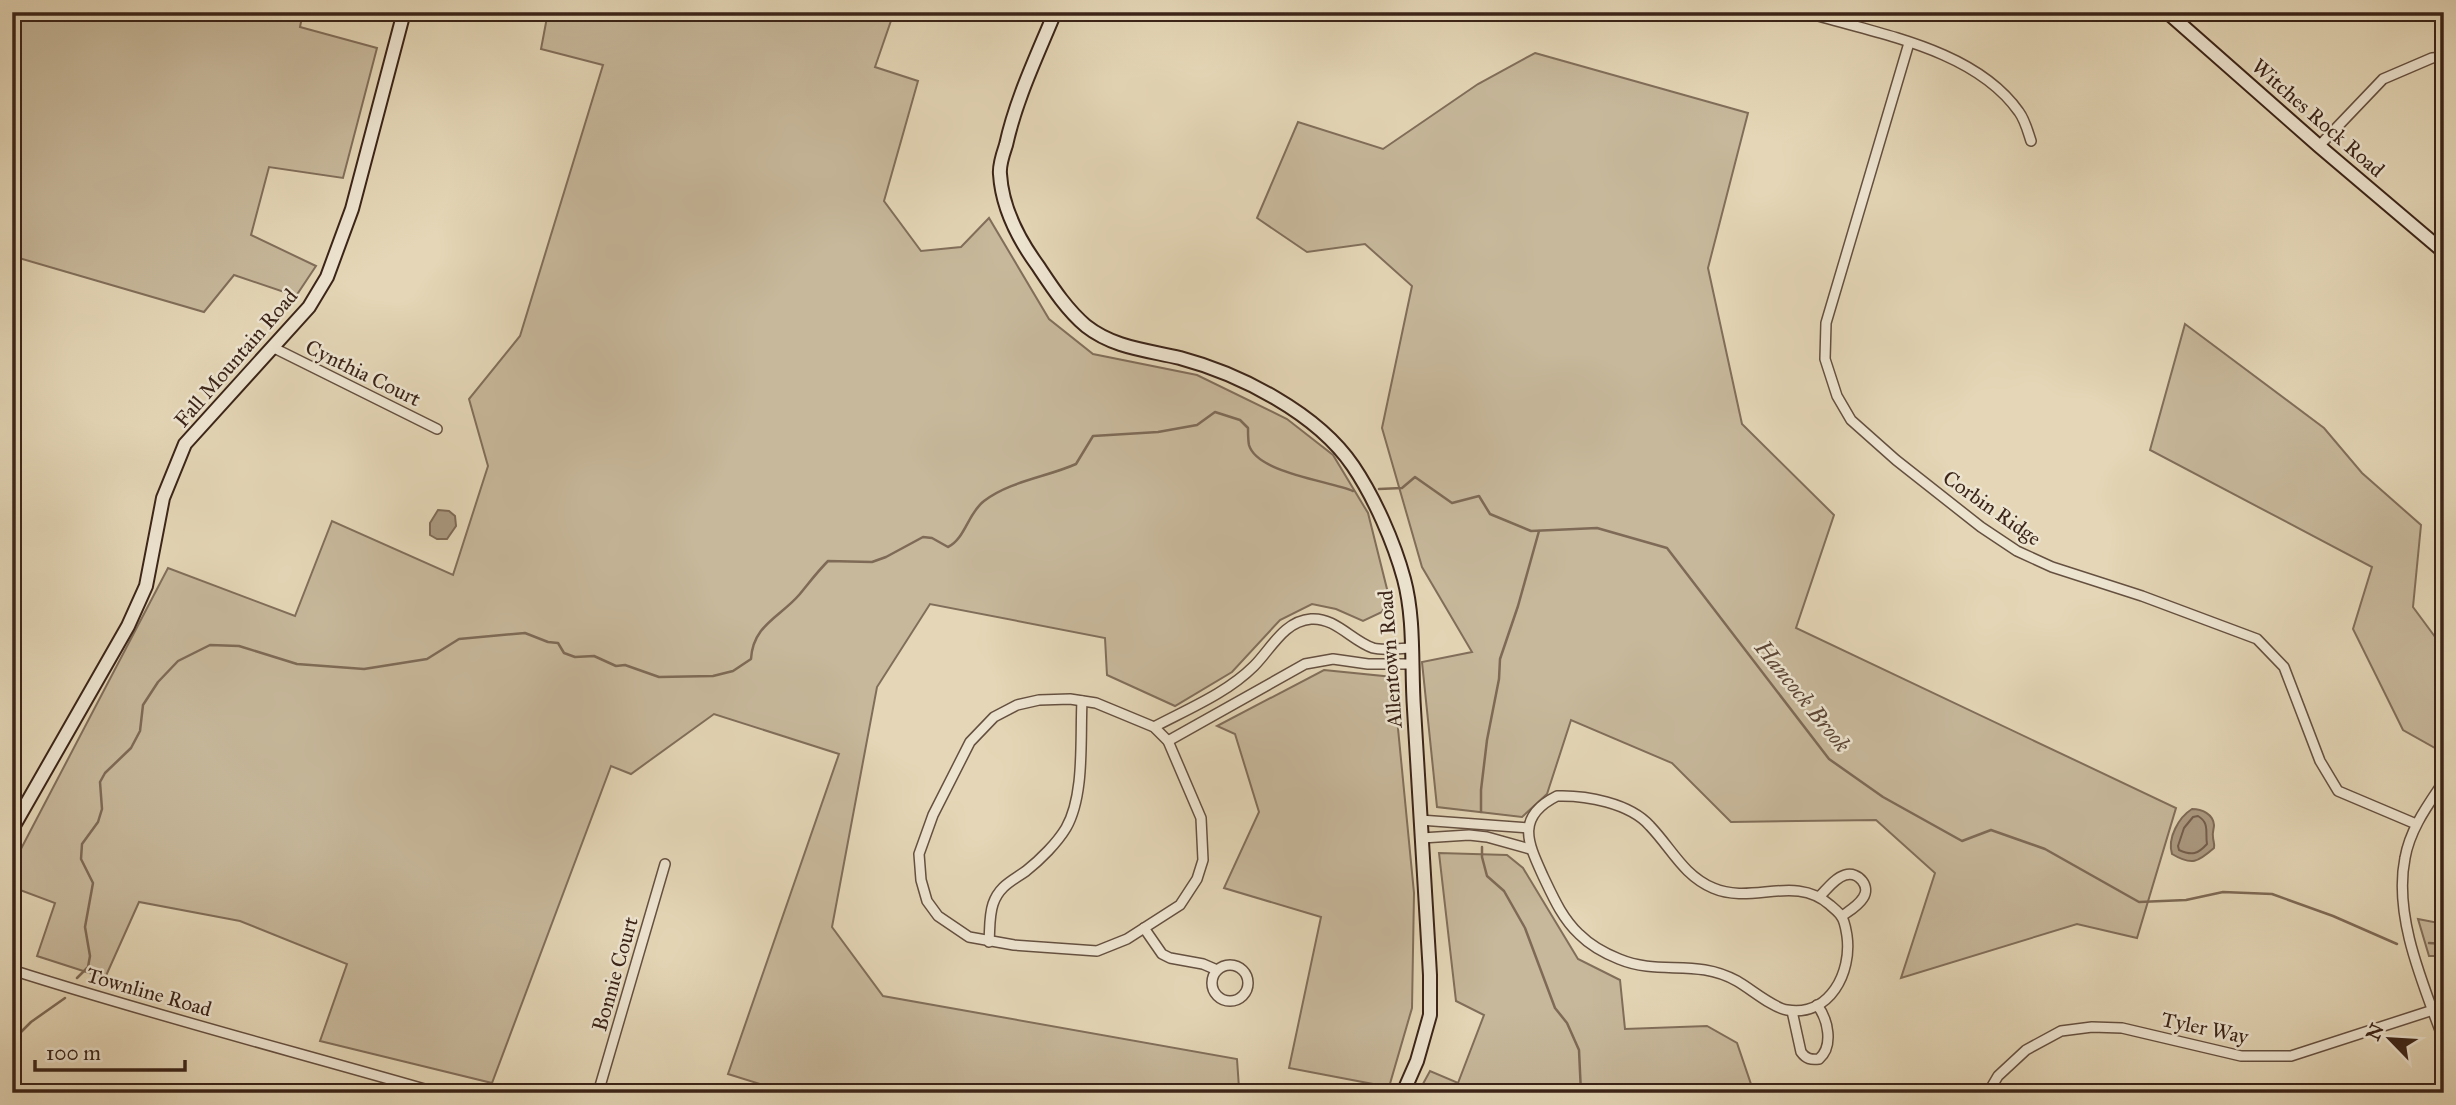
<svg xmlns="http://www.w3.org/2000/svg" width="2456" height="1105" viewBox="0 0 2456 1105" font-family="'IM FELL Great Primer',serif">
  <rect width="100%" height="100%" fill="#e4d6b6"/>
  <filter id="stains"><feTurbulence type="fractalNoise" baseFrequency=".00286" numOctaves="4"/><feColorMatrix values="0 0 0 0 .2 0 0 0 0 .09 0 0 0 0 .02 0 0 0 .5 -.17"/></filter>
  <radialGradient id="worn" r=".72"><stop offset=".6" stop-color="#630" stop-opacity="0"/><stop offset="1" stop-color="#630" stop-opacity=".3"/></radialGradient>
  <g fill="#c7b89b" stroke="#816e5a" stroke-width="2">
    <path d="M 12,12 L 303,12 L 300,27 L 377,48 L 343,178 L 269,167 L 251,235 L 316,266 L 296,296 L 234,275 L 204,312 L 12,256 Z"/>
    <path d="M 548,12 L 894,12 L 875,67 L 918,81 L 884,201 L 921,251 L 961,247 L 989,218 L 1049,319 L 1093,354 L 1197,375 L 1287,419 L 1333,455 L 1368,513 L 1389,597 L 1382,612 L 1363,621 L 1336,609 L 1312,604 L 1280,620 L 1232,672 L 1175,706 L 1107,675 L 1105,638 L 930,604 L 877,687 L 832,927 L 883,996 L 1237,1059 L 1239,1088 L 1255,1093 L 789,1093 L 728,1074 L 839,754 L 714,714 L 631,774 L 611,766 L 492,1083 L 320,1041 L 347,964 L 240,921 L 139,902 L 105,978 L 37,956 L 55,903 L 12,887 L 12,866 L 168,568 L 295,616 L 332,521 L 453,575 L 488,466 L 469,399 L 520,336 L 603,65 L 541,49 Z"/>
    <path d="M 1535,53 L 1748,113 L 1708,268 L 1742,424 L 1834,515 L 1796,628 L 2176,808 L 2137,938 L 2077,924 L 1901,978 L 1935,873 L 1876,820 L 1731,822 L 1672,763 L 1571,720 L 1547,794 L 1522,817 L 1437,807 L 1422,662 L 1472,652 L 1422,567 L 1382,428 L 1412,286 L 1365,244 L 1307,252 L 1257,218 L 1298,122 L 1383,149 L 1478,84 Z"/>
    <path d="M 2185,324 L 2324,428 L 2362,473 L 2421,525 L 2413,607 L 2444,649 L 2444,753 L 2403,730 L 2353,629 L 2372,567 L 2150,450 Z"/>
    <path d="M 1324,670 L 1393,677 L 1414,893 L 1412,1008 L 1389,1087 L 1289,1068 L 1321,917 L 1224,888 L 1259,812 L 1235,734 L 1217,726 Z"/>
    <path d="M 1439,853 L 1507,855 L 1523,868 L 1578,959 L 1620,980 L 1625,1029 L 1707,1026 L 1737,1043 L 1752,1087 L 1762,1093 L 1418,1093 L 1430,1071 L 1458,1083 L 1484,1015 L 1456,1001 Z"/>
    <path d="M 2418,919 L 2444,924 L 2444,956 L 2429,956 Z"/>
  </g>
  <g fill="#ab9980" stroke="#7e6a56" stroke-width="2">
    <path d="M 438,510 L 449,511 L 455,516 L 456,526 L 447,539 L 437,539 L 430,535 L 430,523 Z"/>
    <path d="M 2192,809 C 2202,809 2213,814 2214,825 C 2214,829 2212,833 2213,837 C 2213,841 2215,844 2214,848 C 2198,862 2192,866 2172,854 C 2167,838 2179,817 2192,809 Z"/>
  </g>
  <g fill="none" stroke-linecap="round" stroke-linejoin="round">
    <path stroke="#735e4c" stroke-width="2" d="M 2198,816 C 2210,823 2205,833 2207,844 C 2198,854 2192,856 2179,850 L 2178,846 L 2184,828 L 2193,817 Z"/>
    <g stroke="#7e6a56" stroke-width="2.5">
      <path d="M 1379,489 L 1402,488 L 1415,477 L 1452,503 L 1479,496 L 1490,514 L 1531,531 L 1597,528 L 1667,548 L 1829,759 L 1883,797 L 1962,841 L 1991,830 L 2045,849 L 2139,902 L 2186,900 L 2223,892 L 2272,894 L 2333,916 L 2397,944"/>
      <path d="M 1481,812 L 1481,790 L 1487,740 L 1499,679 L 1500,659 L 1518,606 L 1539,531"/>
      <path d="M 1482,847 L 1482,857 L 1487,876 L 1504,891 L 1525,928 L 1555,1008 L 1567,1023 L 1579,1050 L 1581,1093"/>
      <path d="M 2429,943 L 2444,944"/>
      <path d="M 77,978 L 88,967 L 90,956 L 85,927 L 93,883 L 81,859 L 82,844 L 98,822 L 102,809 L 100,782 L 105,773 L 131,748 L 140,731 L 143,705 L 158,682 L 178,661 L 210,645 L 239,646 L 297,664 L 364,669 L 427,659 L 459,639 L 525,633 L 548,642 L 558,643 L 564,653 L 575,657 L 594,656 L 616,666 L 625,665 L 659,677 L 713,676 L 733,671 L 751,659 C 753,625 780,617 799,595 C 809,583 817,572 828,561 L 872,562 L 886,557 L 923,537 L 932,538 L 948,547 C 965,539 968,513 984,501 C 1010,481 1047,477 1076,464 L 1093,436 L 1158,432 L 1197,425 L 1215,412 L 1240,420 L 1248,428 C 1248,433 1248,440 1249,445 C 1257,473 1330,481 1353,491"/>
      <path d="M 12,1041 L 31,1022 L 65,998"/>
    </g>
    <g stroke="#655040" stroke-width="12">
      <g id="street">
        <path d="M 1805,12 C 1876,34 1974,48 2019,112 C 2025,120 2028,132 2031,141"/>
        <path d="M 1909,43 L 1826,323 L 1825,359 L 1837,396 L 1851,420 L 1896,460 L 1981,527 L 2017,551 L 2052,567 L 2142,596 L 2257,639 L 2284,667 L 2320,761 L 2338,791 L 2416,824"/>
        <path d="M 2319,146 L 2383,79 L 2432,58 L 2444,57"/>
        <path d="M 274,348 L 437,429"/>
        <path d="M 1070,699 L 1096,703 L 1154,727 L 1168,741 L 1201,818 L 1203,860 L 1197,879 L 1180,905 L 1127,939 L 1097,951 L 1014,945 L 969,937 L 938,916 L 927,901 L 921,880 L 919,854 L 933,815 L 970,742 L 994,717 L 1017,705 L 1039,700 Z"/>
        <path d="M 1154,727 C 1188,709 1227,693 1254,666 C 1271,649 1284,621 1311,619 C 1335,617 1352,641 1373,648 C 1384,651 1399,648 1411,648"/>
        <path d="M 1168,741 L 1305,664 L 1333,659 L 1368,664 L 1411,664"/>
        <path d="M 2444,781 C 2428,805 2410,829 2405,858 C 2393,917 2424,986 2444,1041"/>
        <path d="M 1557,796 C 1585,795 1630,803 1650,826 C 1672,849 1683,875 1713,888 C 1752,905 1795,874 1830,905 C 1833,908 1839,912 1841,916 C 1845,921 1846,930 1847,936 C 1852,972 1830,1017 1787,1010 C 1773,1008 1751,989 1737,981 C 1696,958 1660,976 1619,959 C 1604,953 1591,946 1579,934 C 1562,918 1553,897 1543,876 C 1528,843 1515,817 1557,796 Z"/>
        <path d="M 1420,820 L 1528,828"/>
        <path d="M 1422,838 L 1469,835 L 1487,837 L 1530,849"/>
        <path d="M 1820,896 C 1827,889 1835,878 1845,875 C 1859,871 1871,887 1863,898 C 1858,906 1849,911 1842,916"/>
        <path d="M 1144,928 L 1162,954 L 1170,958 L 1203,964 L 1217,970"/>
        <path d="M 989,942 C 990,929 989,916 993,904 C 999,886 1012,881 1026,871 C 1040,860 1057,843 1066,828 C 1085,795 1080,738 1082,701"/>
        <circle cx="1230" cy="983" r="18"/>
        <path d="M 12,970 C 153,1015 296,1052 438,1093"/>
        <path d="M 1792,1011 L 1801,1052 C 1806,1059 1811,1060 1819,1059 C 1834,1046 1828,1019 1817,1005"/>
        <path d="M 598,1093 L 665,864"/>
        <path d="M 1988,1093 L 1998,1076 L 2026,1050 L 2061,1031 L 2092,1027 L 2122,1028 L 2241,1056 L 2291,1056 L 2433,1010"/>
      </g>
    </g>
    <g stroke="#3b2418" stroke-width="16">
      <g id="secondary">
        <path d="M 1055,12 C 1037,56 1016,99 1006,145 C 1003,154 999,165 1000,174 C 1002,207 1019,240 1038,266 C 1052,287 1066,309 1086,326 C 1114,348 1147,350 1180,358 C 1240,374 1317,413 1353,466 C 1374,497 1394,542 1404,579 C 1415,620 1411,666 1414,709 C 1419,797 1425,886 1430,975 L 1430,1015 L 1417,1061 L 1403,1093"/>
        <path d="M 2167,12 L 2319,146 L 2444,252"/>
        <path d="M 12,829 L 128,626 L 146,586 L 163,498 L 185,444 L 309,307 L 327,277 L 352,209 L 404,12"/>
      </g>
    </g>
    <use href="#street" stroke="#ede4d0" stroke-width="9"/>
    <use href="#secondary" stroke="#ede4d0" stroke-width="12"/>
  </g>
  <g text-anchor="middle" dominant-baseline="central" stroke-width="5" stroke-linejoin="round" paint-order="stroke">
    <g font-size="21" fill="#3b2418" stroke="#ede4d0">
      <text transform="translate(2318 118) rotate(41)">Witches Rock Road</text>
      <text transform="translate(236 358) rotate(-49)">Fall Mountain Road</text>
      <text transform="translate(363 373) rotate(26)">Cynthia Court</text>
      <text transform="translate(1992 508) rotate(35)">Corbin Ridge</text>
      <text transform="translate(1390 659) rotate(-94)">Allentown Road</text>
      <text transform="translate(615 974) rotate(-74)">Bonnie Court</text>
      <text transform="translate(149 992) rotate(16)">Townline Road</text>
      <text transform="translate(2205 1028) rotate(12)">Tyler Way</text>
    </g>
    <g font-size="23" font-style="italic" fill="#5d4737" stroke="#ede4d0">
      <text transform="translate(1803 696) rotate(51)">Hancock Brook</text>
    </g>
  </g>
  <rect width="2456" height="1105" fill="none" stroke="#e4d6b6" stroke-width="42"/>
  <rect x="14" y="14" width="2428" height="1077" fill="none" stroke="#3b2418" stroke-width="3.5"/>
  <rect x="21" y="21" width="2414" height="1063" fill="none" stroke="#3b2418" stroke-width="2"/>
  <g transform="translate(2390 1039) rotate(295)" stroke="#ede4d0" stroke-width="5" paint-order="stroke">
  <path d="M0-5L12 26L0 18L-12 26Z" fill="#3b2418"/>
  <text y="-10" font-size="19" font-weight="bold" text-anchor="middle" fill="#3b2418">N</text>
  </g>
  <path d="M35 1060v10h150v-10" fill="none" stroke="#3b2418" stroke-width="3.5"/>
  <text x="46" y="1060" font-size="21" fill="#3b2418" stroke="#ede4d0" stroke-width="5" paint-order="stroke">100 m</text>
  <rect width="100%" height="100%" filter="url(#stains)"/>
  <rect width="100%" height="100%" fill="url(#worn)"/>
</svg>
